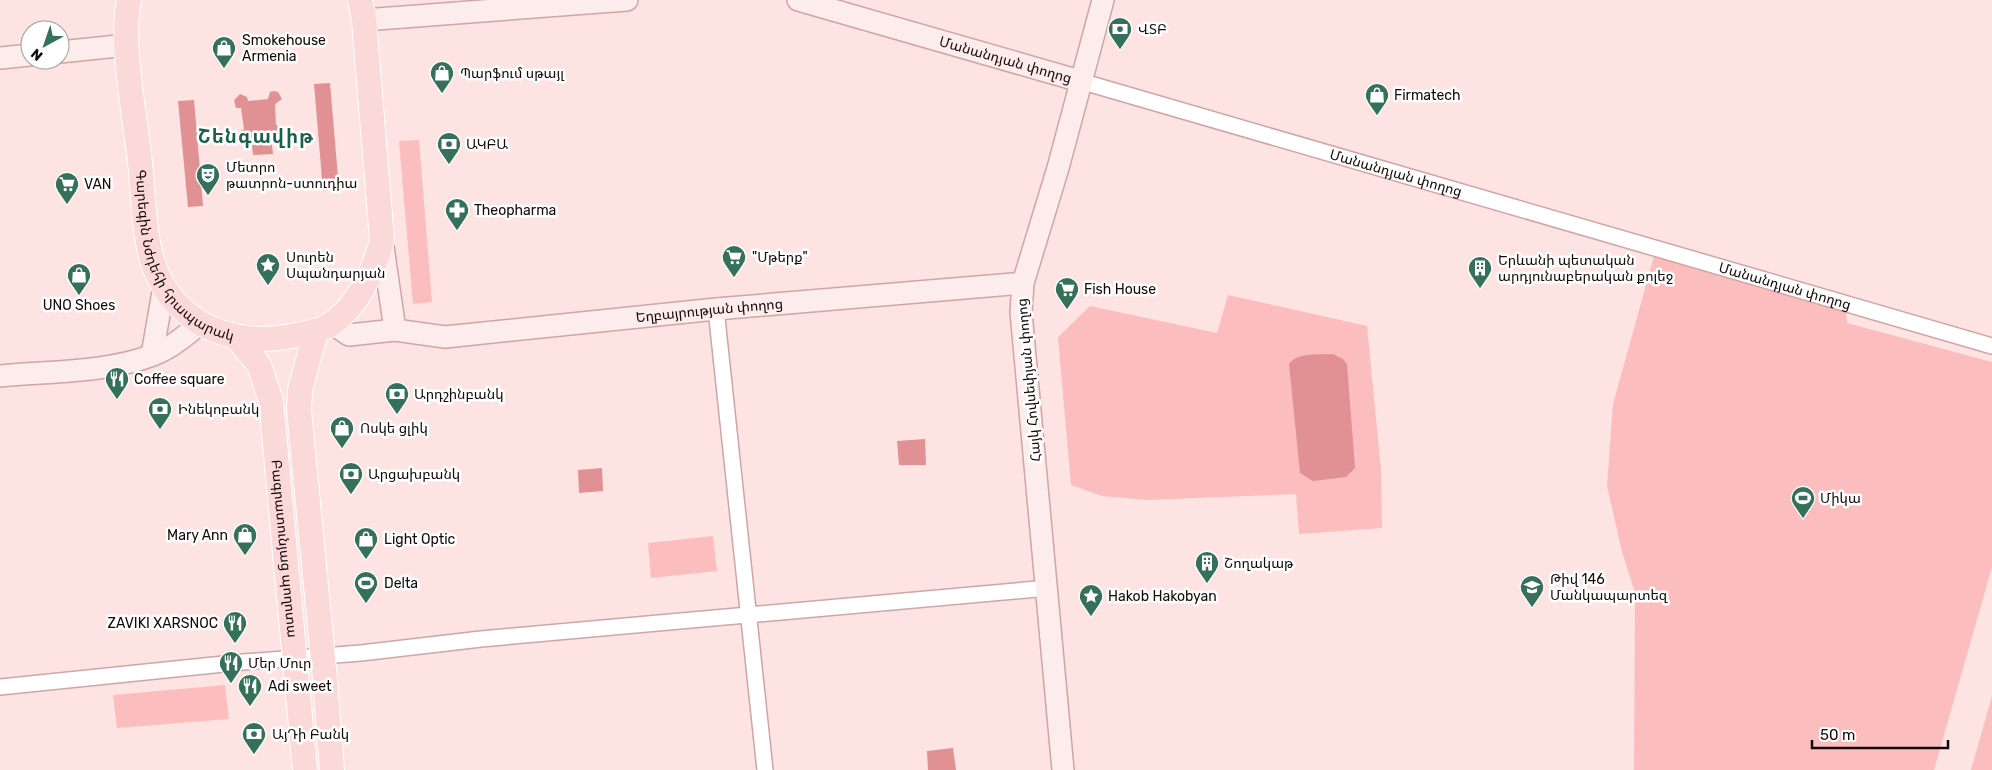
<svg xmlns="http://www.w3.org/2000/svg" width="1992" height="770" viewBox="0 0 1992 770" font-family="Rubik,'Noto Sans Armenian',sans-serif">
  <rect width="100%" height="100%" fill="#fee3e3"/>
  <g fill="#fcbdbe">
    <path d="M 419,140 L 432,302 L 413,304 L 399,141 Z"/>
    <path d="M 1654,256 L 1846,311 L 1847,323 L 1992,362 L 1992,567 L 1934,770 L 1634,770 L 1635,593 L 1622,552 L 1607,486 L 1613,404 Z"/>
    <path d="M 1228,295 L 1367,326 L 1381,470 L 1382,528 L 1299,534 L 1296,494 L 1147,500 L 1102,496 L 1071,485 L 1058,337 L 1090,306 L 1217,333 Z"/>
    <path d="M 713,536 L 717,571 L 651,578 L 648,543 Z"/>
    <path d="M 225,685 L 229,719 L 117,728 L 113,695 Z"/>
    <path d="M 1992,696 L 1992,770 L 1971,770 Z"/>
  </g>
  <g fill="#e19194">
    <path d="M 330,83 L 339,189 L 323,191 L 314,84 Z"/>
    <path d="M 274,91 L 278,92 L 282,99 L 275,104 L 276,125 L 285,128 L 285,133 L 276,139 L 271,136 L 273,154 L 253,155 L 251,136 L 246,142 L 238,138 L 237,133 L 244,129 L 241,108 L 236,108 L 234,100 L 240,94 L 247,97 L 248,101 L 268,99 L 270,92 Z"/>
    <path d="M 194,100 L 203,206 L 188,207 L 178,101 Z"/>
    <path d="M 1333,354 L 1343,359 L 1347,364 L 1355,468 L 1346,477 L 1313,481 L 1300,473 L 1289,364 C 1297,352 1319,355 1333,354 Z"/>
    <path d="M 925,439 L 926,465 L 899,465 L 897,441 Z"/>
    <path d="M 602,468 L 603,491 L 579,493 L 578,470 Z"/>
    <path d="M 953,748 L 956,770 L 928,770 L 927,751 Z"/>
  </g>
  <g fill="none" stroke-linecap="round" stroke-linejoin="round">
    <g stroke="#cfa5a6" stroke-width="18">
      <g id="street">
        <path id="s1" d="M 1080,81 L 1992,346"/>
        <path d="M 716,309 L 765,770"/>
        <path d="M 0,687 L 243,662 L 361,653 L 481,639 L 1048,588"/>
      </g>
    </g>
    <g stroke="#cfa5a6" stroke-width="24">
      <g id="secondary">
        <path id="s2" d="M 798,0 L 1080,81"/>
        <path d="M 364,20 L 627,0"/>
        <path d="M 60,52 L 127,45"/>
        <path d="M 0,58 L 30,55"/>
        <path d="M 382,240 L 395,330"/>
        <path id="s3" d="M 331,323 L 349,335 L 395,330 L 445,337 L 716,309 L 1023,283"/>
        <path d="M 152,355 L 164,286"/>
        <path d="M 0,376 C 49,371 106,373 153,355 C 171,348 186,336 200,323"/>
        <path d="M 1063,770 L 1021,312 L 1023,283 L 1058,168 L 1103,0"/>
      </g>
    </g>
    <g stroke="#fff" stroke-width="26">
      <g id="primary">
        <path id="s4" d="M 129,0 C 120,45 135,115 140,162 C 143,191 143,223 150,252 C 152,263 159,278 164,287 C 194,334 245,346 297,335 C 306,333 317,332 326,327 C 357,309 373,273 382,240 L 364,20 L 360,0"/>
        <path d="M 316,331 L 300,390 L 299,410 L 325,679 L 332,770"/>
        <path id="s5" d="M 237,338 L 259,365 L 271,401 L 305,770"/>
      </g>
    </g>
    <use href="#street" stroke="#fff" stroke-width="15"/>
    <use href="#secondary" stroke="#fdecec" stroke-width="21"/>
    <use href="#primary" stroke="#fbd9d9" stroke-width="24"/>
  </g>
  <defs>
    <g id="bank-pin" transform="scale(1.25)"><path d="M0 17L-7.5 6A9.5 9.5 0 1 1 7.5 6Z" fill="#35705b" stroke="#fff"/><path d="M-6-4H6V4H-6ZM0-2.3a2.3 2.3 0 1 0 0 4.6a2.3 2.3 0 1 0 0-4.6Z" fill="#fff"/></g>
    <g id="shop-pin" transform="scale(1.25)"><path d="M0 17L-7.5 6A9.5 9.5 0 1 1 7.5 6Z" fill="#35705b" stroke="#fff"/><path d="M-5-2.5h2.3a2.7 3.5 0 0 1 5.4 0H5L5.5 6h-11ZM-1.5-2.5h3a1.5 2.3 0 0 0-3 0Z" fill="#fff"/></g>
    <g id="theatre-pin" transform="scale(1.25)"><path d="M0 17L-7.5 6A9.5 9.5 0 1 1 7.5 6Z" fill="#35705b" stroke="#fff"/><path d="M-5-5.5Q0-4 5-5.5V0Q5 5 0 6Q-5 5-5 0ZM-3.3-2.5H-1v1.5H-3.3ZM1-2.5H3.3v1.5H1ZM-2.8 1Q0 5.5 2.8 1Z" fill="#fff"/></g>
    <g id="supermarket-pin" transform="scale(1.25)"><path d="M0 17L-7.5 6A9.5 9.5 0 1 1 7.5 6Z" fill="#35705b" stroke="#fff"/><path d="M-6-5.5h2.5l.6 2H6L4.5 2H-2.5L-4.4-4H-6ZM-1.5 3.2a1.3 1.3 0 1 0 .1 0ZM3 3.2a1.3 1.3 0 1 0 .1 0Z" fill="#fff"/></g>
    <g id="pharmacy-pin" transform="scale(1.25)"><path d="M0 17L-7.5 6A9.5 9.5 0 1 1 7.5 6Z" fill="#35705b" stroke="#fff"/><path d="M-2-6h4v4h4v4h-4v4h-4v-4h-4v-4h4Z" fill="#fff"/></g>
    <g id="sight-pin" transform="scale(1.25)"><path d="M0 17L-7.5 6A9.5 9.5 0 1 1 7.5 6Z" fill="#35705b" stroke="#fff"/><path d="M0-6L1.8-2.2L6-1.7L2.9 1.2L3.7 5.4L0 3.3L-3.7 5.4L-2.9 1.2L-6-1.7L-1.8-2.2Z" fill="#fff"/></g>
    <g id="building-pin" transform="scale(1.25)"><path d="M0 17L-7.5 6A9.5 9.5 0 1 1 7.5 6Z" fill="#35705b" stroke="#fff"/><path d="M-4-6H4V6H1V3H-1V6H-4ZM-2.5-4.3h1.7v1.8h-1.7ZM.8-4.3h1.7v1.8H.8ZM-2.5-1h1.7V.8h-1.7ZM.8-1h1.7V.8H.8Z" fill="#fff"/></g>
    <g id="restaurant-pin" transform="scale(1.25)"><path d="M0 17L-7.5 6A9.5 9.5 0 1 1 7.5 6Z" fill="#35705b" stroke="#fff"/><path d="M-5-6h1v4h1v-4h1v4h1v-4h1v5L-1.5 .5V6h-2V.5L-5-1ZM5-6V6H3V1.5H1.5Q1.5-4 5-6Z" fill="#fff"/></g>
    <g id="stadium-pin" transform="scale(1.25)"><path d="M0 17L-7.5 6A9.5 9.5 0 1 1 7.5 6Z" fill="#35705b" stroke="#fff"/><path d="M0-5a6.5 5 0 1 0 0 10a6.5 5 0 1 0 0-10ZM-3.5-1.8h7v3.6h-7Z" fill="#fff"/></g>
    <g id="school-pin" transform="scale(1.25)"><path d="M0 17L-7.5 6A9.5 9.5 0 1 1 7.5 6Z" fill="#35705b" stroke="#fff"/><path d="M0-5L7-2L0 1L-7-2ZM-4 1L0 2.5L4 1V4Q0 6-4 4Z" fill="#fff"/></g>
  </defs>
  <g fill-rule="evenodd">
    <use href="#bank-pin" x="1120" y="29"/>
    <use href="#shop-pin" x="224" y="48"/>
    <use href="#shop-pin" x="442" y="73"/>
    <use href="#shop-pin" x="1377" y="95"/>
    <use href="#bank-pin" x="449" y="144"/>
    <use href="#theatre-pin" x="208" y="175"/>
    <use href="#supermarket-pin" x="67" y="184"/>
    <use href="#pharmacy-pin" x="457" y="210"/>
    <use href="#supermarket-pin" x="734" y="257"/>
    <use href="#sight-pin" x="268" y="265"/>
    <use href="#building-pin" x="1480" y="268"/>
    <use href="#shop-pin" x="79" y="275"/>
    <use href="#supermarket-pin" x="1067" y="289"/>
    <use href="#restaurant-pin" x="117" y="379"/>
    <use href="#bank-pin" x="397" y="394"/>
    <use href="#bank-pin" x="160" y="409"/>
    <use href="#shop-pin" x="342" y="428"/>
    <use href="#bank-pin" x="351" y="474"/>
    <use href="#stadium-pin" x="1803" y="498"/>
    <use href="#shop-pin" x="245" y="535"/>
    <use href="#shop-pin" x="366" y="539"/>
    <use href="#building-pin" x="1207" y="563"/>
    <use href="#stadium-pin" x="366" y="583"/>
    <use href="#school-pin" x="1532" y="587"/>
    <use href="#sight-pin" x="1091" y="596"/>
    <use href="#restaurant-pin" x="235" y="623"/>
    <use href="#restaurant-pin" x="231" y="663"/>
    <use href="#restaurant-pin" x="250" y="686"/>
    <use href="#bank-pin" x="254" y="734"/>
  </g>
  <g text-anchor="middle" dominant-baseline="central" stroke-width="5" stroke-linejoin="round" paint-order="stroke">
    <g font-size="14" fill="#150808" stroke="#fff" text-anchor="start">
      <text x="1138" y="29">ՎՏԲ</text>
      <text x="242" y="40">Smokehouse<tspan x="242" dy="16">Armenia</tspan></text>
      <text x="460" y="73">Պարֆում սթայլ</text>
      <text x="1394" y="95">Firmatech</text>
      <text x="466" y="144">ԱԿԲԱ</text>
      <text x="226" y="167">Մետրո<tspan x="226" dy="16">թատրոն-ստուդիա</tspan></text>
      <text x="84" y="184">VAN</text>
      <text x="474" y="210">Theopharma</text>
      <text x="286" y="257">Սուրեն<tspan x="286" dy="16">Սպանդարյան</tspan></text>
      <text x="752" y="257">"Մթերք"</text>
      <text x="1498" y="260">Երևանի պետական<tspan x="1498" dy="16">արդյունաբերական քոլեջ</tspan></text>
      <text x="1084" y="289">Fish House</text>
      <text x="79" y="305" text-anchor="middle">UNO Shoes</text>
      <text x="134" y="379">Coffee square</text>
      <text x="414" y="394">Արդշինբանկ</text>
      <text x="178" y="409">Ինեկոբանկ</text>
      <text x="360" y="428">Ոսկե ցլիկ</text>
      <text x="368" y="474">Արցախբանկ</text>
      <text x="1820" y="498">Միկա</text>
      <text x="228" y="535" text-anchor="end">Mary Ann</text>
      <text x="384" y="539">Light Optic</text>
      <text x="1224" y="563">Շողակաթ</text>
      <text x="1550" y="579">Թիվ 146<tspan x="1550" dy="16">Մանկապարտեզ</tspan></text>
      <text x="384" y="583">Delta</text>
      <text x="1108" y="596">Hakob Hakobyan</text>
      <text x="218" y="623" text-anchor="end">ZAVIKI XARSNOC</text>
      <text x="248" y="663">Մեր Մուր</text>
      <text x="268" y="686">Adi sweet</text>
      <text x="272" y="734">ԱյԴի Բանկ</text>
    </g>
    <g font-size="14" fill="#150808" stroke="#fff">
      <text stroke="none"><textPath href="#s2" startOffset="216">Մանանդյան փողոց</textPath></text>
      <text stroke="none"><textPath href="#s1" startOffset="329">Մանանդյան փողոց</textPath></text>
      <text stroke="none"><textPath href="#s4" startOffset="275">Գարեգին Նժդեհի հրապարակ</textPath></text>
      <text stroke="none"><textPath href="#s1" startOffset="734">Մանանդյան փողոց</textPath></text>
      <text stroke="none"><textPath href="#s3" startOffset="384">Եղբայրության փողոց</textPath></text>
      <text transform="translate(1029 380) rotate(-95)">Հայկ Հովսեփյան փողոց</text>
      <text stroke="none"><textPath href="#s5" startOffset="221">Բագրատունյաց պողոտա</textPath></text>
    </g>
    <g font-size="19" font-weight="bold" letter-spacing="1" fill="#19614a" stroke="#fff">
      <text x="256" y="136">Շենգավիթ</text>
    </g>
  </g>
  <g transform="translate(45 45) rotate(220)"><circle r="24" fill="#ffffff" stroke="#a19c9c"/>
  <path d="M0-4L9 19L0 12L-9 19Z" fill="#35705b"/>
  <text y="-8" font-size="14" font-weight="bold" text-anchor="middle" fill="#150808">N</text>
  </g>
  <path d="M1812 740v8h136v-8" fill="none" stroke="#150808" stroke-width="2.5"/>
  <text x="1820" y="740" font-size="15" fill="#150808" stroke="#ffffff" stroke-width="4" paint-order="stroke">50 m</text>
</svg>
